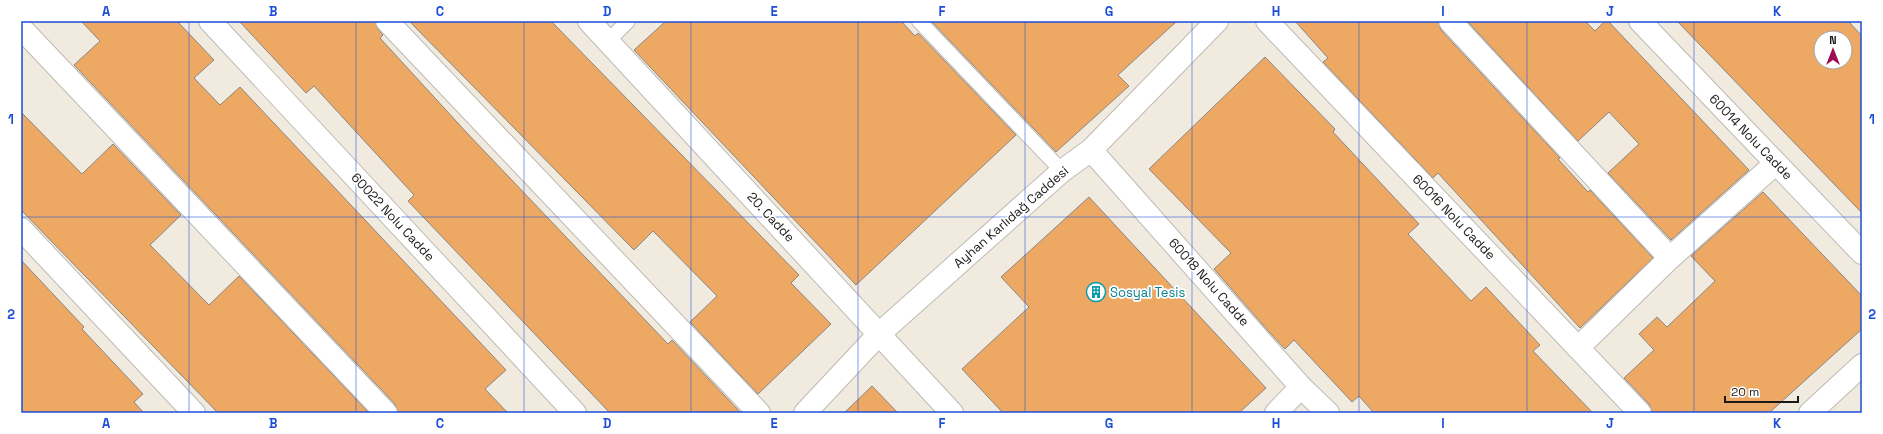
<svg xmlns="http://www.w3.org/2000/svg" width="1883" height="434" viewBox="0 0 1883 434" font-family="'Space Grotesk',sans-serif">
  <rect width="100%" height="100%" fill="#f8f5f0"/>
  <path fill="#f1eade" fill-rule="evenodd" d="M 21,21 L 1862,21 L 1862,413 L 21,413 ZM 1821,38 L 1845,38 L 1845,62 L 1821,62 Z"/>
  <g fill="#eda864" stroke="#8b8783" fill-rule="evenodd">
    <path d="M 81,21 L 177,21 L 214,60 L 194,78 L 220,105 L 240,87 L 506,370 L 485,389 L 508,413 L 398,413 L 395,404 L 74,65 L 100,41 Z"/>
    <path d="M 239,21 L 375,21 L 378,29 L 383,35 L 380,38 L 467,133 L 668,344 L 672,340 L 740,412 L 739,413 L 610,413 L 408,201 L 414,195 L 314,86 L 306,93 Z"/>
    <path d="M 409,21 L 551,21 L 799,275 L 791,283 L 831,324 L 758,394 L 690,322 L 717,296 L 653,231 L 634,250 Z"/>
    <path d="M 666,21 L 901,21 L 915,36 L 918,33 L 1016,135 L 856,285 L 634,50 Z"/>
    <path d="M 931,21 L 1177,21 L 1118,75 L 1129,86 L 1056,152 Z"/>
    <path d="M 1295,21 L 1438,21 L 1441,30 L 1560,158 L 1558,159 L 1588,192 L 1590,190 L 1653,258 L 1580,328 L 1438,173 L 1433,178 L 1323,62 L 1328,58 Z"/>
    <path d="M 1467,21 L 1585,21 L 1595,31 L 1605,21 L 1608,21 L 1749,170 L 1671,240 L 1608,173 L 1639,144 L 1609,112 L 1578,141 Z"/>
    <path d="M 1677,21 L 1848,21 L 1862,36 L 1862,213 ZM 1821,38 L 1845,38 L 1845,62 L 1821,62 Z"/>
    <path d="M 1265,57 L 1335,129 L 1333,132 L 1419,224 L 1408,234 L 1471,301 L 1486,287 L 1540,345 L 1533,351 L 1593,413 L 1374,413 L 1359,396 L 1352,402 L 1294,340 L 1285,349 L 1270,333 L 1214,269 L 1231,253 L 1149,169 Z"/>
    <path d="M 21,112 L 82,174 L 113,144 L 181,215 L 150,245 L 209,305 L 239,276 L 369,413 L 218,413 L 21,210 Z"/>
    <path d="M 1763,192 L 1862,296 L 1862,329 L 1769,413 L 1652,413 L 1649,404 L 1624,378 L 1654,350 L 1639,334 L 1657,317 L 1667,327 L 1715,281 L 1691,256 Z"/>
    <path d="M 1089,197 L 1266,388 L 1239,413 L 1003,413 L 962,369 L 1029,307 L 1001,277 Z"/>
    <path d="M 21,260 L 84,327 L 82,329 L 143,394 L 134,402 L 144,413 L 21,413 Z"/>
    <path d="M 872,386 L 898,413 L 844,413 Z"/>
  </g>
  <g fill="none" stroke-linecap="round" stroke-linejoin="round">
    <g stroke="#bebbb6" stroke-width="16">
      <g id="service">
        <path d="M 919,21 L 1062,171"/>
        <path d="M 608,41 L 628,21"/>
      </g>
    </g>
    <g stroke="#bebbb6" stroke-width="24">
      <g id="minor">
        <path d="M 210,21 L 575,413"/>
        <path d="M 387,21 L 759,413"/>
        <path d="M 589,21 L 952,413"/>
        <path d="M 1267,21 L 1640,413"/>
        <path d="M 1450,21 L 1670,258"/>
        <path d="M 1640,21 L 1862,253"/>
        <path d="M 21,28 L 386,413"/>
        <path d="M 1091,150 L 1301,387 L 1328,413"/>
        <path d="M 21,229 L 194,413"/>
        <path d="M 1578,348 L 1670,258 L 1776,163"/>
        <path d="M 805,413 L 879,334 L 1062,171 L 1091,150 L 1217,21"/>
        <path d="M 1276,413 L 1301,387"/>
        <path d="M 1810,413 L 1862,365"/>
      </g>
    </g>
    <use href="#service" stroke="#fff" stroke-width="14"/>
    <use href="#minor" stroke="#fff" stroke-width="22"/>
  </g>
  <path fill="none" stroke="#1d4ed8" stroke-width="1" stroke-opacity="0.55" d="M 189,21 L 189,413M 356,21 L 356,413M 524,21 L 524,413M 691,21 L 691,413M 858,21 L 858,413M 1025,21 L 1025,413M 1192,21 L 1192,413M 1359,21 L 1359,413M 1527,21 L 1527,413M 1694,21 L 1694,413M 21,217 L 1862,217"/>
  <defs>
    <g id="building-ring" transform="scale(1)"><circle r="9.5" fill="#fff" stroke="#0f9aa8" stroke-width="1.5"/><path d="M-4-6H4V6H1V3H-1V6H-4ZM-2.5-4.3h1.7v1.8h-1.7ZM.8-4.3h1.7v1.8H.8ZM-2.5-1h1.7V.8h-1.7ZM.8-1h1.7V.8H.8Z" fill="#0f9aa8"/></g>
  </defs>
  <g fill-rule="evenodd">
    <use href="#building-ring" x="1096" y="292"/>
  </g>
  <g text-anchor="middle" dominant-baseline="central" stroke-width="3.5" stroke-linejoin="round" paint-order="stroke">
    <g font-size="13" fill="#1b1a18" stroke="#fff">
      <text transform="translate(1751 137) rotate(46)">60014 Nolu Cadde</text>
      <text transform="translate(393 217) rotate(47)">60022 Nolu Cadde</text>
      <text transform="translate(771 217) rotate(47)">20. Cadde</text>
      <text transform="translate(1011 217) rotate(-41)">Ayhan Karlıdağ Caddesi</text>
      <text transform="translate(1454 217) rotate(46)">60016 Nolu Cadde</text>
      <text transform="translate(1209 282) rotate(48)">60018 Nolu Cadde</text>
    </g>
    <g font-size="13" fill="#0d838f" stroke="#fff" text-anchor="start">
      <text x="1110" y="292">Sosyal Tesis</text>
    </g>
  </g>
  <rect width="1883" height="434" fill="none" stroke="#ffffff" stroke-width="44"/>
  <g transform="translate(1833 50)"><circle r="19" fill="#ffffff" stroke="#a4a3a3"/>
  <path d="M0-3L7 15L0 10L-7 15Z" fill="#9f0c55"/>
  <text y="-6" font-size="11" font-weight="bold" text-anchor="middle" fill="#1b1a18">N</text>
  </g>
  <path d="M1725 396v6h73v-6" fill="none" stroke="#1b1a18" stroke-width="2"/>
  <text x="1731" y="396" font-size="12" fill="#1b1a18" stroke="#ffffff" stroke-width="3" paint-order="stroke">20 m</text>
  <rect x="22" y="22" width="1839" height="390" fill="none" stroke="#1d4ed8" stroke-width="1.5"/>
  <g font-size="13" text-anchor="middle" font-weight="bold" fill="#1d4ed8">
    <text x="106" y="16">A</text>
    <text x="273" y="16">B</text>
    <text x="440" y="16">C</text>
    <text x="607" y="16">D</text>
    <text x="774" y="16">E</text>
    <text x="942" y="16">F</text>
    <text x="1109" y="16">G</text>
    <text x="1276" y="16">H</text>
    <text x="1443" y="16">I</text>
    <text x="1610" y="16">J</text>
    <text x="1777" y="16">K</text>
    <text x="11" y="124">1</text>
    <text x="1872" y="124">1</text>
    <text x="11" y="319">2</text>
    <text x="1872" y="319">2</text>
    <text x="106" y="428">A</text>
    <text x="273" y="428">B</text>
    <text x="440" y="428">C</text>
    <text x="607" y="428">D</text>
    <text x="774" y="428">E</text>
    <text x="942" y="428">F</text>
    <text x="1109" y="428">G</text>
    <text x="1276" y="428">H</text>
    <text x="1443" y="428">I</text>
    <text x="1610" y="428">J</text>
    <text x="1777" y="428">K</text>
  </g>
</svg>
